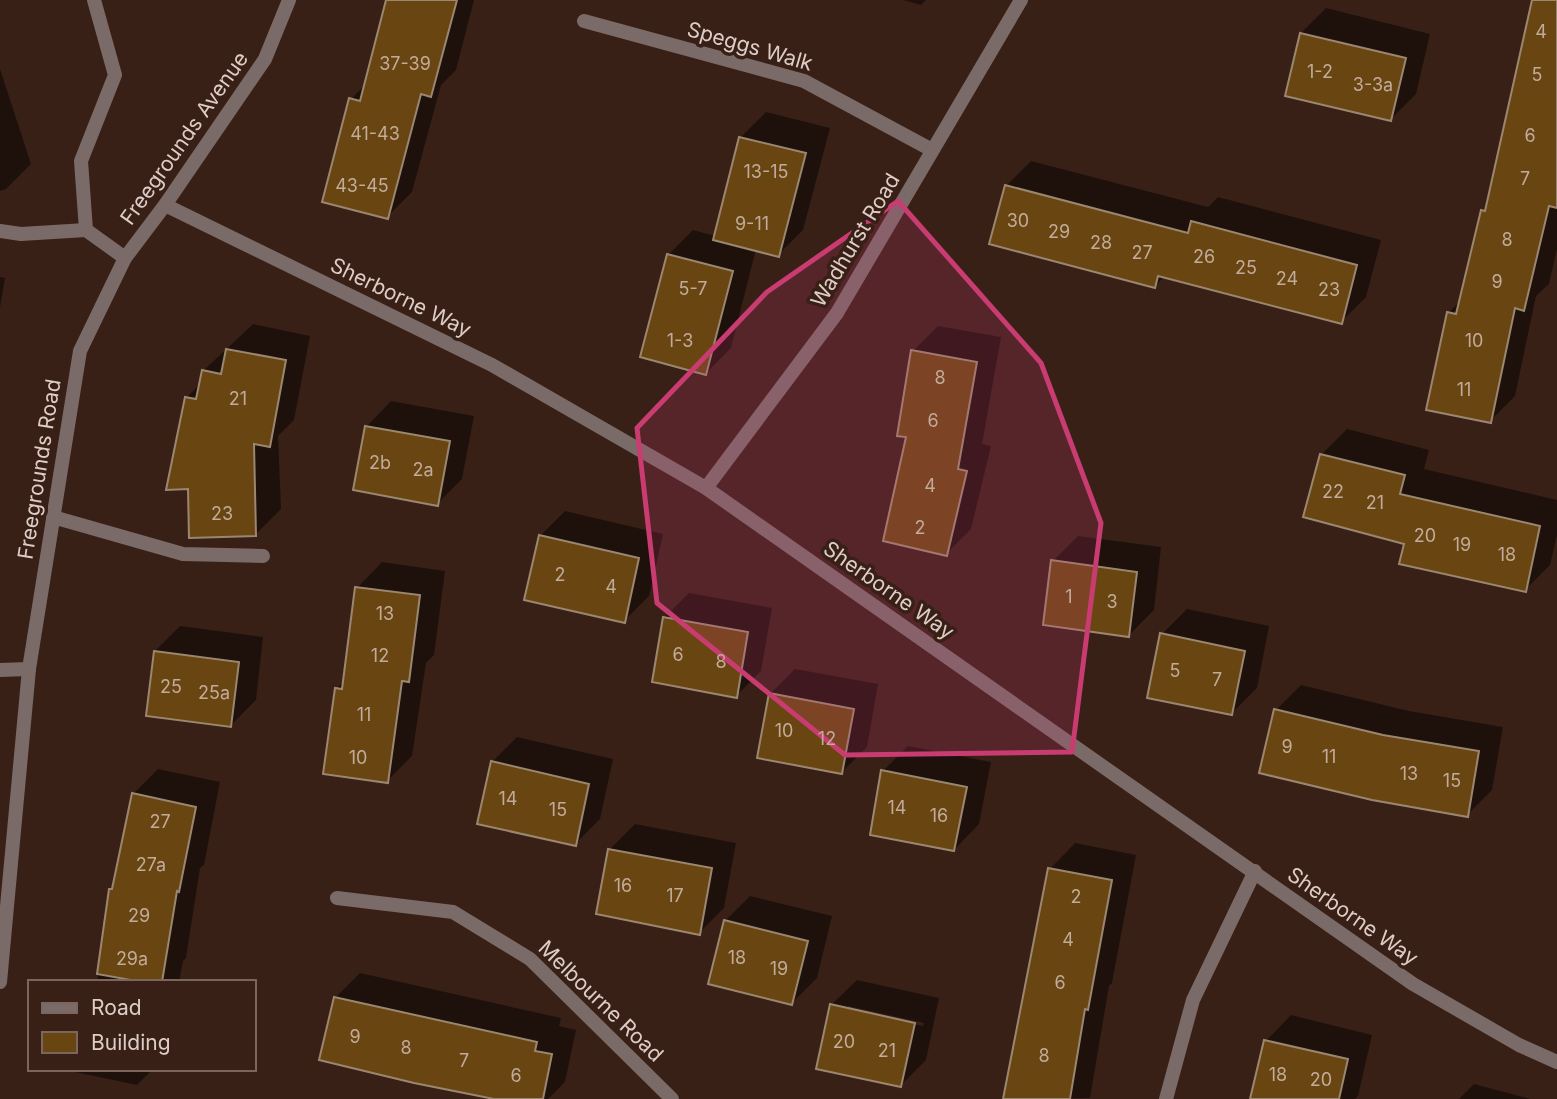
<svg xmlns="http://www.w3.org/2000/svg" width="1557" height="1099" viewBox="0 0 1557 1099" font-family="Inter,sans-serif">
  <rect width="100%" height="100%" fill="#392017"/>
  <g fill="#0007" fill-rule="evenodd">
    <path d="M 388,0 L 474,0 L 456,70 L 441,85 L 412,192 L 387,217 L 351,99 L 366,84 Z"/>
    <path d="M 903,0 L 926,0 L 921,5 Z"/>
    <path d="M 1540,0 L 1557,0 L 1557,249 L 1549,284 L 1536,296 L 1515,396 L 1490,421 L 1448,313 L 1461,300 L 1482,211 L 1488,205 Z"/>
    <path d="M 1326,8 L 1430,34 L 1416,94 L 1391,119 L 1301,33 Z"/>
    <path d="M 0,69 L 31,164 L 6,189 L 0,191 Z"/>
    <path d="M 766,112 L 830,128 L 803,230 L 778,255 L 756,249 L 731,348 L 706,373 L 668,255 L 693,230 L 715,236 L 741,137 Z"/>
    <path d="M 1031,161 L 1208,207 L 1218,197 L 1381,240 L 1366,297 L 1341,322 L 1165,276 L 1155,286 L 1006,186 Z"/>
    <path d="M 0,277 L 5,278 L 0,308 Z"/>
    <path d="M 253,324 L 310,336 L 294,420 L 278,436 L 281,509 L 256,534 L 186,398 L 201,383 L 203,371 Z"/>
    <path d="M 938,326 L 1001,337 L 982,444 L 991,446 L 971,529 L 946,554 L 909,436 L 913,351 Z"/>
    <path d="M 391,401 L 474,416 L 462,479 L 437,504 L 366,427 Z"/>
    <path d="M 1347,429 L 1429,450 L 1424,469 L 1557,500 L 1557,535 L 1550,565 L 1525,590 L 1406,543 L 1322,454 Z"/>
    <path d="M 565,511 L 663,534 L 649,596 L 624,621 L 540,536 Z"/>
    <path d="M 1078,536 L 1161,547 L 1154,610 L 1129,635 L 1053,561 Z"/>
    <path d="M 382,562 L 445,571 L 434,655 L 426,663 L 412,756 L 387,781 L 336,689 L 345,680 L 357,588 Z"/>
    <path d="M 689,593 L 772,608 L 761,671 L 736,696 L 664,618 Z"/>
    <path d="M 1187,609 L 1269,626 L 1257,688 L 1232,713 L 1162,634 Z"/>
    <path d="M 180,626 L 263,637 L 256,700 L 231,725 L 155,651 Z"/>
    <path d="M 795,669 L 878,684 L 867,747 L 842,772 L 770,694 Z"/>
    <path d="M 1301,685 L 1409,711 L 1503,727 L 1492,790 L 1467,815 L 1276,710 Z"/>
    <path d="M 517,737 L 613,759 L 600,819 L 575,844 L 492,762 Z"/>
    <path d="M 908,746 L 991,762 L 979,824 L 954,850 L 883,771 Z"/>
    <path d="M 158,769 L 220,782 L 204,865 L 200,868 L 186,958 L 183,961 L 179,982 L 97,982 L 111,890 L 115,886 L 133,794 Z"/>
    <path d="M 635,824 L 736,843 L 724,908 L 699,933 L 610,849 Z"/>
    <path d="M 1075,843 L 1136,855 L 1112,983 L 1109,986 L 1090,1098 L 1005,1099 L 1050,869 Z"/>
    <path d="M 750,896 L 832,916 L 817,978 L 792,1003 L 725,921 Z"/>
    <path d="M 360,973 L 561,1018 L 559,1026 L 576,1030 L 565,1082 L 548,1099 L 502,1099 L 335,998 Z"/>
    <path d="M 857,980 L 939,998 L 926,1060 L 900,1086 L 831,1005 ZM 848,1006 L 924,1023 L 923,1026 L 848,1010 Z"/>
    <path d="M 1291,1015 L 1372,1035 L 1358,1096 L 1355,1099 L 1252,1099 L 1266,1041 Z"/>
    <path d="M 76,1069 L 153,1069 L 137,1085 L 75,1072 Z"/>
    <path d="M 1474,1084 L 1531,1099 L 1459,1099 Z"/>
  </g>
  <g fill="#694512" stroke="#9b8770" stroke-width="2">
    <path d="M 386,0 L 457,0 L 431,97 L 421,94 L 388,219 L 322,202 L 349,98 L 360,101 Z"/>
    <path d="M 1532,0 L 1557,0 L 1557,208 L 1549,206 L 1524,311 L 1515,308 L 1491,423 L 1426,410 L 1447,312 L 1456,314 L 1481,210 L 1485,211 Z"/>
    <path d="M 1300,33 L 1406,58 L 1391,121 L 1285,96 Z"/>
    <path d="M 739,137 L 806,153 L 779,257 L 713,240 Z"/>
    <path d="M 1005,185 L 1188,233 L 1191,221 L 1357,265 L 1342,324 L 1158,276 L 1155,288 L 989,244 Z"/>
    <path d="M 667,254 L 733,271 L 706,375 L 640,357 Z"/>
    <path d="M 226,349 L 286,360 L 270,447 L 254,444 L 256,536 L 189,538 L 188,489 L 166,490 L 185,397 L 196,399 L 202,370 L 221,374 Z"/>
    <path d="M 911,350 L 977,362 L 958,469 L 967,471 L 947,556 L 883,541 L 906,437 L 897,436 Z"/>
    <path d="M 365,426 L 450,441 L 438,506 L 353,490 Z"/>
    <path d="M 1320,454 L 1405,475 L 1400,494 L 1540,526 L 1526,592 L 1399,564 L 1404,544 L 1303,517 Z"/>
    <path d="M 539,535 L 639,558 L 625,623 L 524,600 Z"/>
    <path d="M 1051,560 L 1137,572 L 1129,637 L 1043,625 Z"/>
    <path d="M 355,587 L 420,595 L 409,682 L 402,681 L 388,783 L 323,774 L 335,688 L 342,689 Z"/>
    <path d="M 663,617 L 748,632 L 737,698 L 652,682 Z"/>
    <path d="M 1160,633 L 1245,651 L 1232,715 L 1147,698 Z"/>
    <path d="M 154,651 L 239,662 L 231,727 L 146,716 Z"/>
    <path d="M 769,693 L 854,709 L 842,774 L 757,758 Z"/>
    <path d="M 1274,709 L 1383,735 L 1479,751 L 1468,817 L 1372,800 L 1259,773 Z"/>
    <path d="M 491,761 L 589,784 L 576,846 L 477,824 Z"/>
    <path d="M 881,770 L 967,787 L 954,851 L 870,835 Z"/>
    <path d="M 132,793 L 196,807 L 179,892 L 177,891 L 162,982 L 142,982 L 97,974 L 109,889 L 112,889 Z"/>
    <path d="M 608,849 L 712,868 L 700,935 L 596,914 Z"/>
    <path d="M 1048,868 L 1112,880 L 1088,1010 L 1085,1009 L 1070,1099 L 1003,1099 Z"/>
    <path d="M 724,920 L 808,941 L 792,1005 L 708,984 Z"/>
    <path d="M 334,997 L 537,1042 L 535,1051 L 552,1054 L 543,1099 L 494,1099 L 414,1083 L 319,1060 Z"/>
    <path d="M 830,1004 L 915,1023 L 901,1087 L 816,1069 Z"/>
    <path d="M 1264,1040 L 1348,1059 L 1339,1099 L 1250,1099 Z"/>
  </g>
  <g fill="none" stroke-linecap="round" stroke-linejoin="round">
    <path stroke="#7a6b69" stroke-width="14" d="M 53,517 L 183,554 L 263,556"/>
    <g stroke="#7a6b69" stroke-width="14">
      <path d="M 94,0 L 115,75 L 81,161 L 86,230 L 125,258"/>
      <path d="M 584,21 L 804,81 L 932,150"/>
      <path d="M 165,205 L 492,365 L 706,488 L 1413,984 L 1519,1045 L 1557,1062"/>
      <path d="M 0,231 L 21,234 L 86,230"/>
      <path d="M 706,488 L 837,313 L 1021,0"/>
      <path d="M 0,670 L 29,669"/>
      <path d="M 337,898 L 453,912 L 530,959 L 672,1099"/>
      <path d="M 0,982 L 29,669 L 80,351 L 125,258 L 165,205 L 265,59 L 289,0"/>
      <path d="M 1166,1099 L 1193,1000 L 1255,871"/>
    </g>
  </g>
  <path fill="#c83c71" fill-opacity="0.2" stroke="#c83c71" stroke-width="5" stroke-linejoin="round" d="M 898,201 L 1041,363 L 1101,523 L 1072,752 L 845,755 L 657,603 L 637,428 L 767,292 Z"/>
  <g text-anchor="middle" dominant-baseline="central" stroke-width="7" stroke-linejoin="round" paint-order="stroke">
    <g font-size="18" fill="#c1ab9a">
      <text x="1541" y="31">4</text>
      <text x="405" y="63">37-39</text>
      <text x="1320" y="71">1-2</text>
      <text x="1537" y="74">5</text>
      <text x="1373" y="84">3-3a</text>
      <text x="375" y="133">41-43</text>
      <text x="1530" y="135">6</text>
      <text x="766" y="171">13-15</text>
      <text x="1525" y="178">7</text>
      <text x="362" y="185">43-45</text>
      <text x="1018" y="220">30</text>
      <text x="752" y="223">9-11</text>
      <text x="1059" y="231">29</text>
      <text x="1507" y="239">8</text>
      <text x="1101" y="242">28</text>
      <text x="1142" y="252">27</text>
      <text x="1204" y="256">26</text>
      <text x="1246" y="267">25</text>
      <text x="1287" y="278">24</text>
      <text x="1497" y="281">9</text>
      <text x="693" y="288">5-7</text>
      <text x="1329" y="289">23</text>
      <text x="680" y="340">1-3</text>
      <text x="1474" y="340">10</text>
      <text x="940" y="377">8</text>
      <text x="1464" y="389">11</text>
      <text x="238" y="398">21</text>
      <text x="933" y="420">6</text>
      <text x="380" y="462">2b</text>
      <text x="423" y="469">2a</text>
      <text x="930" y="485">4</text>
      <text x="1333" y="491">22</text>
      <text x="1375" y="502">21</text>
      <text x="222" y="513">23</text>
      <text x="920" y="527">2</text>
      <text x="1425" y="535">20</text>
      <text x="1462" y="544">19</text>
      <text x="1507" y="554">18</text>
      <text x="560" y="574">2</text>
      <text x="611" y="586">4</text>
      <text x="1069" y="596">1</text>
      <text x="1112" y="601">3</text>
      <text x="385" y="613">13</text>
      <text x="678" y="654">6</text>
      <text x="380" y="655">12</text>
      <text x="721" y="661">8</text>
      <text x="1175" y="670">5</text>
      <text x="1217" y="679">7</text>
      <text x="171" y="686">25</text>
      <text x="214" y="692">25a</text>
      <text x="364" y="714">11</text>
      <text x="784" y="730">10</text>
      <text x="827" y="738">12</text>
      <text x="1287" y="746">9</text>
      <text x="1329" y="756">11</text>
      <text x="358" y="757">10</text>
      <text x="1409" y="773">13</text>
      <text x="1452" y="780">15</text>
      <text x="508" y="798">14</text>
      <text x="897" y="807">14</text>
      <text x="558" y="809">15</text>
      <text x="939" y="815">16</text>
      <text x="160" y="821">27</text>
      <text x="151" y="864">27a</text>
      <text x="623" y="885">16</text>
      <text x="675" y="895">17</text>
      <text x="1076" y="896">2</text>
      <text x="139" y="915">29</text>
      <text x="1068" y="939">4</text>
      <text x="737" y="957">18</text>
      <text x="132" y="958">29a</text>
      <text x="779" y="968">19</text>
      <text x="1060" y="982">6</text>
      <text x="355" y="1036">9</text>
      <text x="844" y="1041">20</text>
      <text x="406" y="1047">8</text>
      <text x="887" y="1050">21</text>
      <text x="1044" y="1055">8</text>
      <text x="464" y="1060">7</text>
      <text x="1278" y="1074">18</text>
      <text x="516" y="1075">6</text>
      <text x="1321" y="1079">20</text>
    </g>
    <g font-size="21" fill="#decdc7" stroke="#392017">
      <text transform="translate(750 46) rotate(16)">Speggs Walk</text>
      <text transform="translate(184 138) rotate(-55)">Freegrounds Avenue</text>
      <text transform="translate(855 240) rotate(-59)">Wadhurst Road</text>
      <text transform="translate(401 297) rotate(26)">Sherborne Way</text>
      <text transform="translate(39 469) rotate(-81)">Freegrounds Road</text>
      <text transform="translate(889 590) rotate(35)">Sherborne Way</text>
      <text transform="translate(1353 916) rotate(35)">Sherborne Way</text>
      <text transform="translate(601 1001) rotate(44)">Melbourne Road</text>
    </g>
  </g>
  <rect x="28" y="980" width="228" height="91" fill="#392017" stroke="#7b655d" stroke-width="2"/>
  <rect x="42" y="1003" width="35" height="10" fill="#7a6b69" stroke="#7b655d" stroke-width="2"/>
  <text x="91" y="1015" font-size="21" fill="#decdc7">Road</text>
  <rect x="42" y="1032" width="35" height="21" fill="#694512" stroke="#7b655d" stroke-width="2"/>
  <text x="91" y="1050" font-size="21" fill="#decdc7">Building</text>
</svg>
